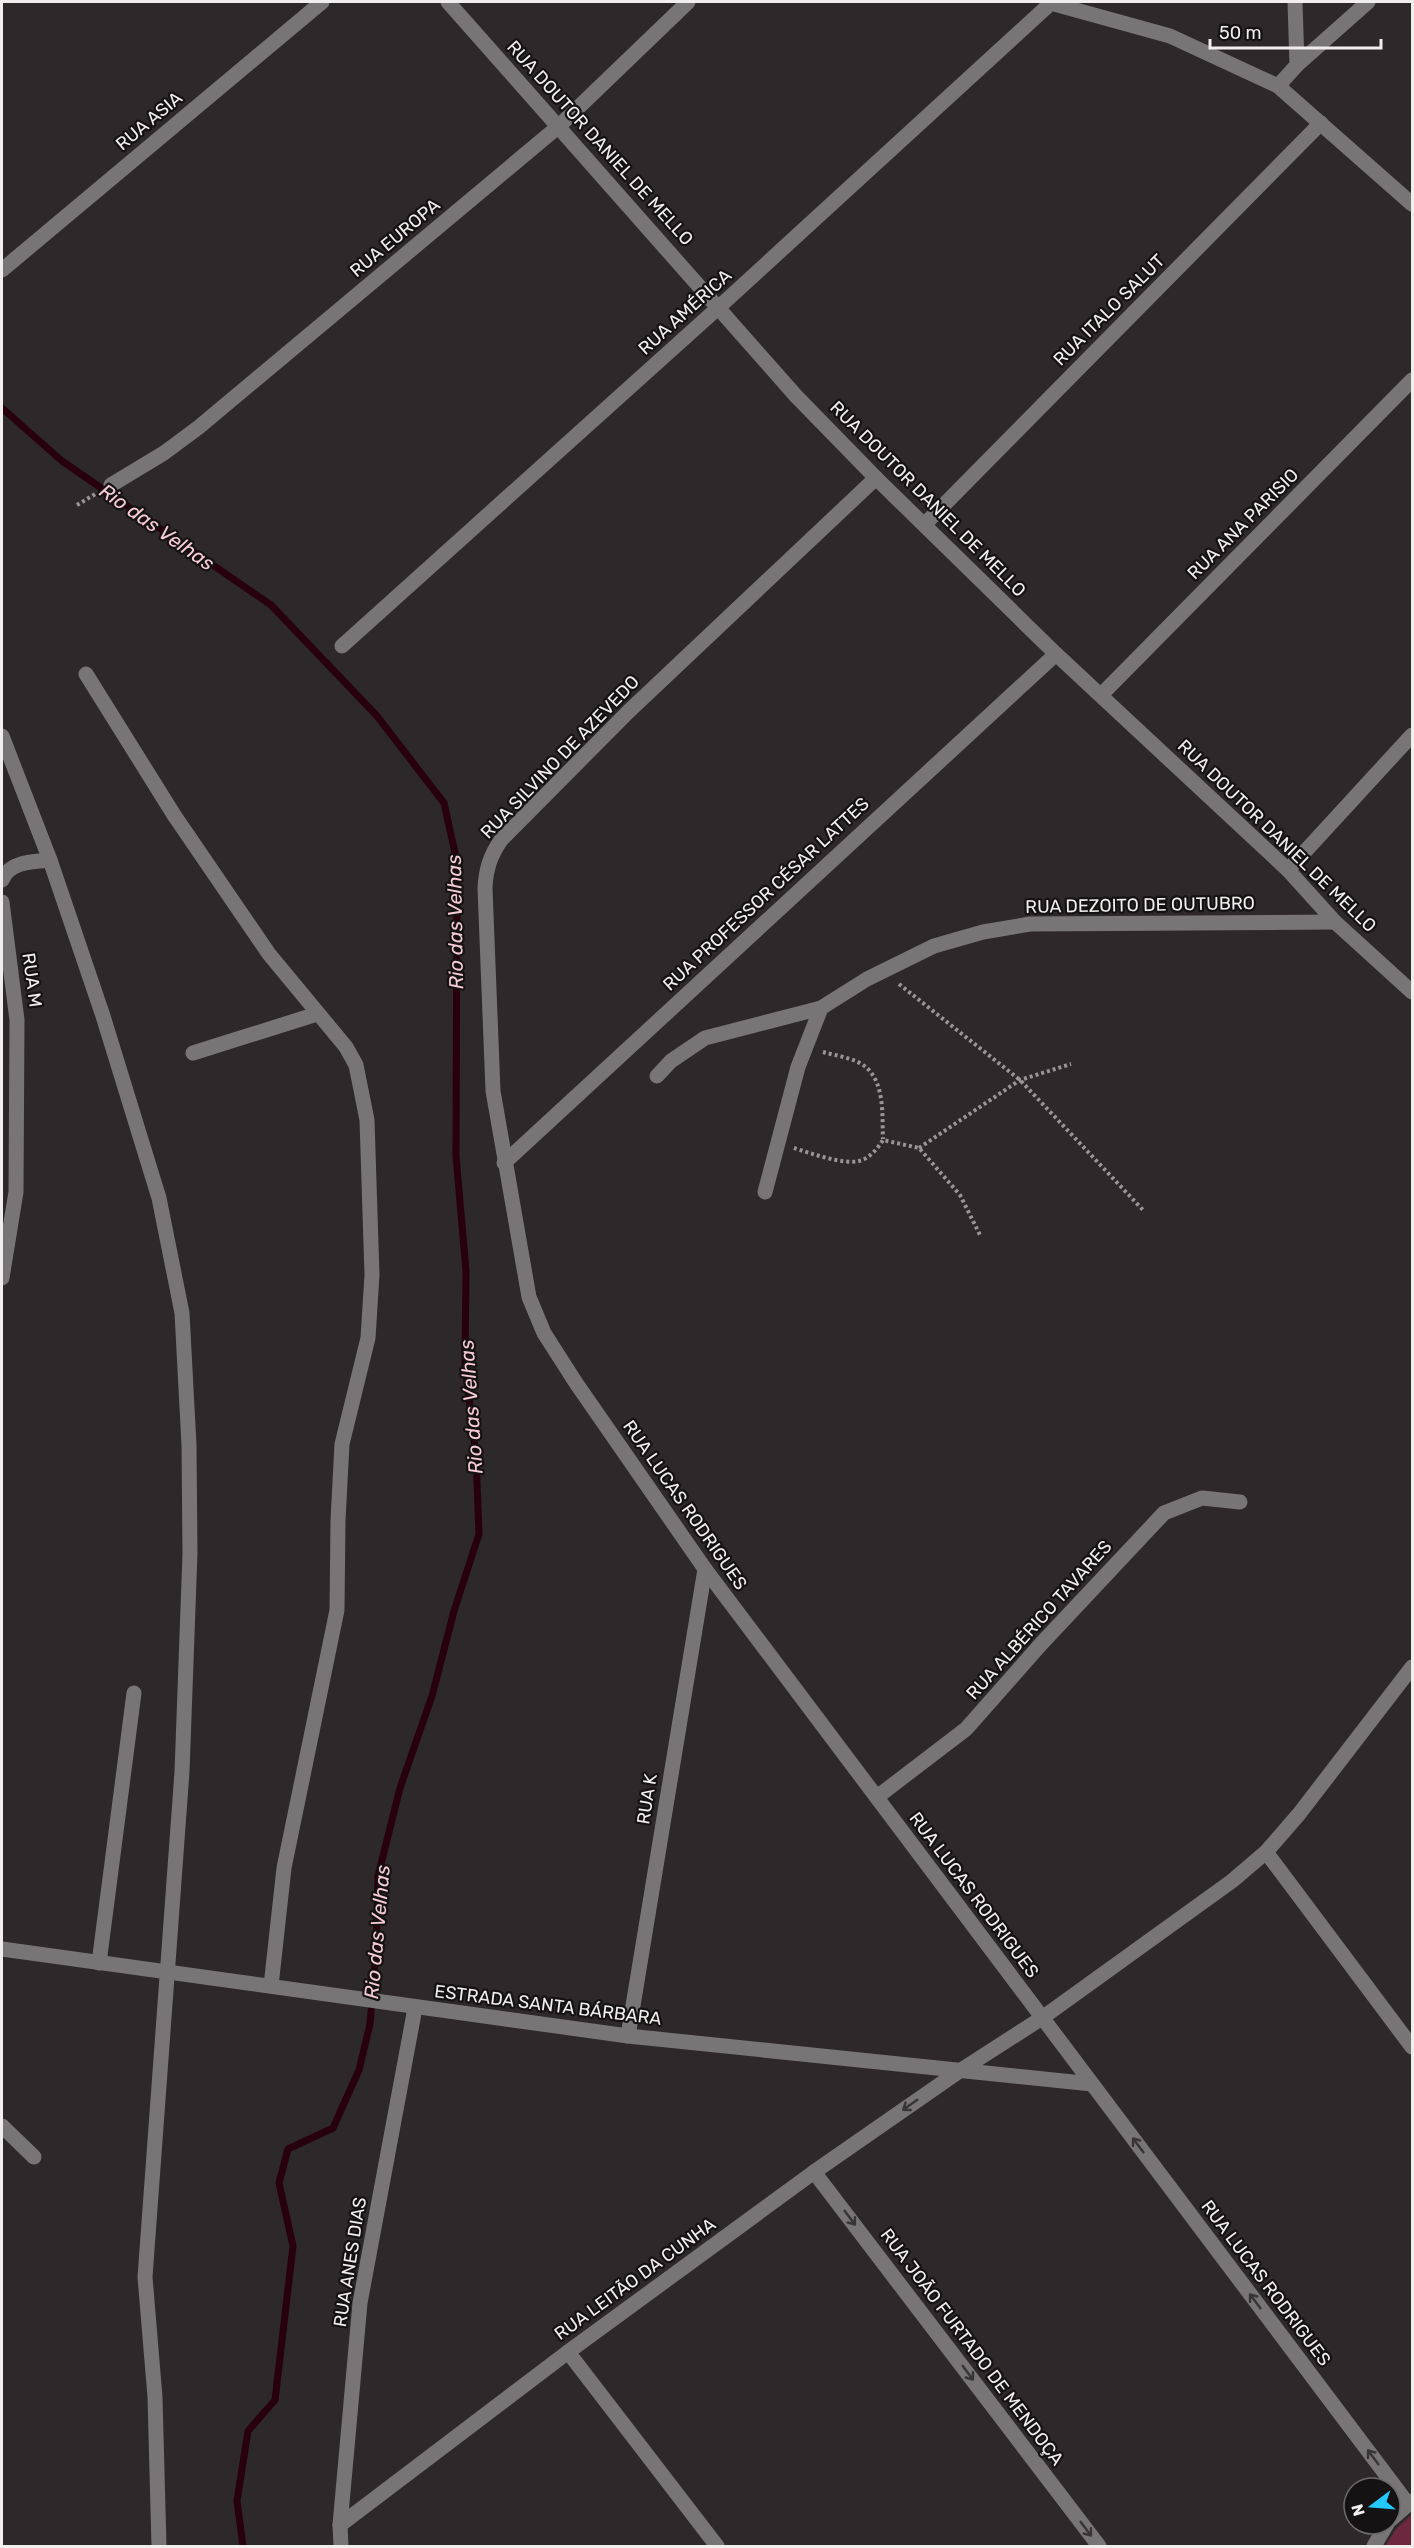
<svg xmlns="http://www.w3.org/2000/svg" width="1414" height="2548" viewBox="0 0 1414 2548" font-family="Rubik,sans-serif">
  <rect width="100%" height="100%" fill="#2d2829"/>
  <path fill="#6b283e" d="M 1412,2514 L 1412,2546 L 1385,2546 L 1396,2529 Z"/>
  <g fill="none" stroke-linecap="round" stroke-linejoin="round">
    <path stroke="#28000d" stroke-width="7" d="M 2,408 L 62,461 L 271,605 L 377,716 L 444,803 L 457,862 L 456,1156 L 466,1271 L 465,1365 L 476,1456 L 479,1534 L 454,1611 L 432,1696 L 400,1788 L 378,1876 L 376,1951 L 370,2024 L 359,2070 L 333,2128 L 288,2149 L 279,2183 L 293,2246 L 275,2400 L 248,2431 L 237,2501 L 243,2546"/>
    <g stroke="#999595" stroke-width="4" stroke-dasharray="3 3" stroke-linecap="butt">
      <path d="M 77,505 L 97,493"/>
      <path d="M 899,984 L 1020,1080 L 1143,1210"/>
      <path d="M 823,1052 C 837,1056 856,1058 867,1068 C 885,1085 882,1117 883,1139"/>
      <path d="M 794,1148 C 810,1153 843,1165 859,1161 C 869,1159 878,1148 883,1140 L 919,1148 L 960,1195 L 981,1237"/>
      <path d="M 919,1148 L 1020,1080 L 1071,1064"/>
    </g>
    <g stroke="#777575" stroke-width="15">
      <path d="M 448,2 L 796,396 L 876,478 L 1056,654 L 1288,870 L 1335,922 L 1412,992"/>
      <path d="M 1047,2 L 1170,36 L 1278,86 L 1412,204"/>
      <path d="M 1297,65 L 1368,2"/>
      <path d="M 1278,86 L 1297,65 L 1295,2"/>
      <path d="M 2,270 L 322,2"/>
      <path d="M 876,478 L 629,711 L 501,840 C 490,856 486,869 485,888 L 493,1091 L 529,1297 L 544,1333 L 576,1383 L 705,1569 L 1408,2504"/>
      <path d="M 111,485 L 164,453 L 199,427 L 559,126 L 688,2"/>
      <path d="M 925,524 L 1321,123"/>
      <path d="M 342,646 L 719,307 L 1051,3"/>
      <path d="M 86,674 L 174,815 L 269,954 L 346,1047 L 356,1065 L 367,1120 L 372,1275 L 368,1338 L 342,1444 L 338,1520 L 337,1610 L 284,1868 L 271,1986"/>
      <path d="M 1102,694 L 1412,380"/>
      <path d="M 2,736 L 50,860 L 103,1016 L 159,1198 L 182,1313 L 189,1445 L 190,1553 L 182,1772 L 145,2277 L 155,2397 L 159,2546"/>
      <path d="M 1288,870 L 1412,735"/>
      <path d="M 2,880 C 10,861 32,862 50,860"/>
      <path d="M 2,902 L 17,1020 L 16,1192 L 2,1278"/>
      <path d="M 193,1053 L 317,1014"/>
      <path d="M 657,1076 L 671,1061 L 705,1038 L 821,1008 L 867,979 L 934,946 L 983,932 L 1030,924 L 1335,922"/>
      <path d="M 504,1163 L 1056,654"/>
      <path d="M 765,1192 L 798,1067 L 821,1008"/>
      <path d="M 877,1797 L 966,1729 L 1041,1644 L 1164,1513 L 1202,1498 L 1240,1502"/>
      <path d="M 1266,1852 L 1412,2047"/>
      <path d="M 2,1949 L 628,2036 L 1092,2084"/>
      <path d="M 99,1963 L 134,1693"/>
      <path d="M 628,2036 L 705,1569"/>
      <path d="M 2,2126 L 34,2157"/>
      <path d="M 814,2172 L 1099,2546"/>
      <path d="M 568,2352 L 717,2546"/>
      <path d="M 1390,2520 L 1412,2501"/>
      <path d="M 340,2525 L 568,2352 L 814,2172 L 958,2072 L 1042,2018 L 1232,1881 L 1266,1852 L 1299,1814 L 1412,1667"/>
      <path d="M 341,2546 L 340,2525 L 360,2303 L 415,2008"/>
      <path d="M 1374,2546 L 1387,2524"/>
    </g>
  </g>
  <defs><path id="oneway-shaft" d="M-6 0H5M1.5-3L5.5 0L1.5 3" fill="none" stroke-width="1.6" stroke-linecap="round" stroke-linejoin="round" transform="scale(1.5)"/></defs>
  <g stroke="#373535">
    <use href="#oneway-shaft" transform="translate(910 2105) rotate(145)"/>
    <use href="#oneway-shaft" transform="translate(1138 2145) rotate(-127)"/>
    <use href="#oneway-shaft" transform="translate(850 2218) rotate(53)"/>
    <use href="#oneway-shaft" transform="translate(1255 2301) rotate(-127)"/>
    <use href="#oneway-shaft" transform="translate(968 2373) rotate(53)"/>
    <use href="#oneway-shaft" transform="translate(1373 2457) rotate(-127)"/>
    <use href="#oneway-shaft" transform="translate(1086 2529) rotate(53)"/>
  </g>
  <g text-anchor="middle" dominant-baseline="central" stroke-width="4.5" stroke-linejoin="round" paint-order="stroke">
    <g font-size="18" fill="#f1eeee" stroke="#141212">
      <text transform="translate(149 121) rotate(-40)">RUA ASIA</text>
      <text transform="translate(600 143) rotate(48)">RUA DOUTOR DANIEL DE MELLO</text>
      <text transform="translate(395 238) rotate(-40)">RUA EUROPA</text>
      <text transform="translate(1109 310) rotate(-45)">RUA ITALO SALUT</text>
      <text transform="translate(685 312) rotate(-42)">RUA AMÉRICA</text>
      <text transform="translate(928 499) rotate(45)">RUA DOUTOR DANIEL DE MELLO</text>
      <text transform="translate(1243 524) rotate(-45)">RUA ANA PARISIO</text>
      <text transform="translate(560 757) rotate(-46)">RUA SILVINO DE AZEVEDO</text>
      <text transform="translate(1277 836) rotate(44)">RUA DOUTOR DANIEL DE MELLO</text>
      <text transform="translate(766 894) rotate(-43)">RUA PROFESSOR CÉSAR LATTES</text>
      <text transform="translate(1140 905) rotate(-1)">RUA DEZOITO DE OUTUBRO</text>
      <text transform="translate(32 980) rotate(82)">RUA M</text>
      <text transform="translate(685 1505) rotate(55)">RUA LUCAS RODRIGUES</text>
      <text transform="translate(1039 1620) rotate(-48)">RUA ALBÉRICO TAVARES</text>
      <text transform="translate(647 1799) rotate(-81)">RUA K</text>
      <text transform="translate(974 1895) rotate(53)">RUA LUCAS RODRIGUES</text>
      <text transform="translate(548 2005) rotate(7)">ESTRADA SANTA BÁRBARA</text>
      <text transform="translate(350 2262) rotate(-81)">RUA ANES DIAS</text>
      <text transform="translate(635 2279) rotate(-36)">RUA LEITÃO DA CUNHA</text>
      <text transform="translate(1266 2283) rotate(53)">RUA LUCAS RODRIGUES</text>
      <text transform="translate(972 2347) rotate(53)">RUA JOÃO FURTADO DE MENDOÇA</text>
    </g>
    <g font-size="20" font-style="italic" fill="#f7cbd6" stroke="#141212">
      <text transform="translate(157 527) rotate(35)">Rio das Velhas</text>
      <text transform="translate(455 922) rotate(-91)">Rio das Velhas</text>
      <text transform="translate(471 1407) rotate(-94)">Rio das Velhas</text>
      <text transform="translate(377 1932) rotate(-85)">Rio das Velhas</text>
    </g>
  </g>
  <rect width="1414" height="2548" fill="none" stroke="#f1eeee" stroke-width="6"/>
  <g transform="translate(1372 2506) rotate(254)"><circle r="28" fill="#141212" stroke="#6c6a6a" stroke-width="1.5"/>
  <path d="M0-4.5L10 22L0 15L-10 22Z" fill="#23c9fe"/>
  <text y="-9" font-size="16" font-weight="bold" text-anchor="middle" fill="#f1eeee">N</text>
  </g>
  <path d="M1210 39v9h171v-9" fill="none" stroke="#f1eeee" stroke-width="3"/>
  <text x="1219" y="39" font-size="18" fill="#f1eeee" stroke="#141212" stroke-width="4.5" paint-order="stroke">50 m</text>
</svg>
